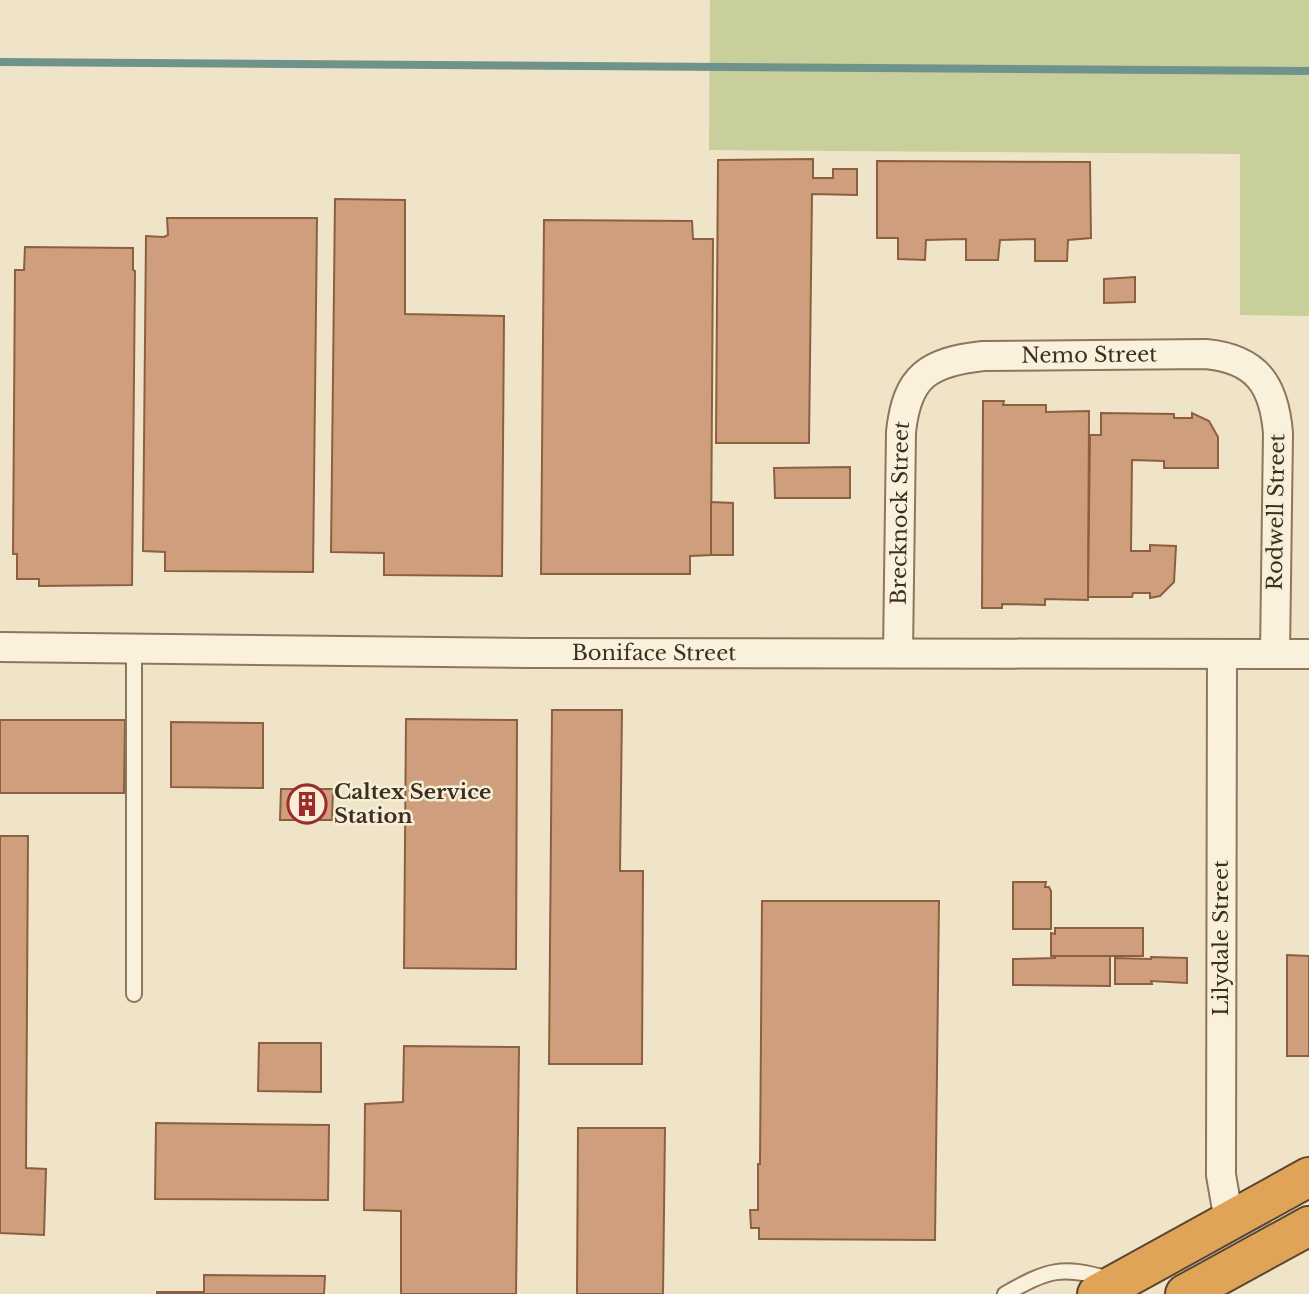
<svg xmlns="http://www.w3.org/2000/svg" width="1309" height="1294" viewBox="0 0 1309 1294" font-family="'Libre Baskerville',serif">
  <rect width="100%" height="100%" fill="#f0e4c8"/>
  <path fill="#c9cf9b" d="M 710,0 L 1309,0 L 1309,316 L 1240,315 L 1240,154 L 709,150 Z"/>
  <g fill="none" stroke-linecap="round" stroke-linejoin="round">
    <path stroke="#6f938a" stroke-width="8" d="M 0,62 L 1309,71"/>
  </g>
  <g fill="#cf9f7d" stroke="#8d5f41" stroke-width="2">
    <path d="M 813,159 L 813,178 L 833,178 L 833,169 L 857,169 L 857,195 L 812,194 L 809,443 L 716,443 L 718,160 Z"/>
    <path d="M 877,161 L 1090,162 L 1091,238 L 1068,240 L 1067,261 L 1035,261 L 1035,239 L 1000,240 L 998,260 L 966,260 L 966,239 L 926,240 L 925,260 L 898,259 L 898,238 L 877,238 Z"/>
    <path d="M 335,199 L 405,200 L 405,314 L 504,316 L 502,576 L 384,575 L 384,553 L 331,552 Z"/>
    <path d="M 167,218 L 317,218 L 313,572 L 165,571 L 165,552 L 143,551 L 146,236 L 164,237 L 168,235 Z"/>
    <path d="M 544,220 L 692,221 L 693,239 L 713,239 L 711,555 L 690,556 L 690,574 L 541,574 Z"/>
    <path d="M 25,247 L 133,248 L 133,270 L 135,271 L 132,585 L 39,586 L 39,579 L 17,579 L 17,554 L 13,554 L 15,270 L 24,270 Z"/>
    <path d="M 1135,277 L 1135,302 L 1104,303 L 1104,279 Z"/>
    <path d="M 983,401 L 1004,401 L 1003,405 L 1046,405 L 1046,412 L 1089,411 L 1088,600 L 1045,599 L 1045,605 L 1002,604 L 1002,608 L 982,608 Z"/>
    <path d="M 1101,413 L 1174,414 L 1174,418 L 1192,418 L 1192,413 L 1209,421 L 1218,437 L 1218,468 L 1164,468 L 1164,461 L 1132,460 L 1131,551 L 1150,551 L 1150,545 L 1176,546 L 1174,582 L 1160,596 L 1150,598 L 1150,593 L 1133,593 L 1132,597 L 1088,597 L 1090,435 L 1101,435 Z"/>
    <path d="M 850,467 L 850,498 L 775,498 L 774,468 Z"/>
    <path d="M 711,502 L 733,503 L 733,555 L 711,555 Z"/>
    <path d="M 552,710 L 622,710 L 620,871 L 643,871 L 642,1064 L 549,1064 Z"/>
    <path d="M 406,719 L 517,720 L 516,969 L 404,968 Z"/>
    <path d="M 0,720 L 125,720 L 124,793 L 0,793 Z"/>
    <path d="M 171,722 L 263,723 L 263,788 L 171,787 Z"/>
    <path d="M 281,789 L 333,789 L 332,820 L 280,820 Z"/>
    <path d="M 0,836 L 28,836 L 26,1168 L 46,1169 L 44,1235 L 0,1233 Z"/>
    <path d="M 1013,882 L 1046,882 L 1045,887 L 1049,887 L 1051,891 L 1051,929 L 1013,929 Z"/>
    <path d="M 762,901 L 939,901 L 935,1240 L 759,1239 L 759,1228 L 751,1228 L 750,1210 L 758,1210 L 758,1164 L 760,1164 Z"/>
    <path d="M 1055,928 L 1143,928 L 1143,956 L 1051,956 L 1051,933 L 1055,934 Z"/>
    <path d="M 1287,955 L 1309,956 L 1309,1056 L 1287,1056 Z"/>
    <path d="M 1055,956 L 1110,956 L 1110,986 L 1013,985 L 1013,959 L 1055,958 Z"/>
    <path d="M 1151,957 L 1187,958 L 1187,983 L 1151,981 L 1152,984 L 1115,984 L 1115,958 L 1151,959 Z"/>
    <path d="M 259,1043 L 321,1043 L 321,1092 L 258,1091 Z"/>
    <path d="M 404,1046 L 519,1047 L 516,1294 L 401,1294 L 401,1211 L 364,1210 L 365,1104 L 403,1102 Z"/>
    <path d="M 156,1123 L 329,1125 L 328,1200 L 155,1199 Z"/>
    <path d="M 578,1128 L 665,1128 L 663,1294 L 577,1294 Z"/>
    <path d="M 204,1275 L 325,1276 L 324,1294 L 157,1294 L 157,1292 L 204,1292 Z"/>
  </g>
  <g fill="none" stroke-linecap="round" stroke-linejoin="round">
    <g stroke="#8d765c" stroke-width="18">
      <g id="lane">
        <path d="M 134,994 L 134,648"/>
        <path d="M 1005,1294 C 1048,1270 1061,1265 1109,1279"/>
      </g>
    </g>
    <g stroke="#8d765c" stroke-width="32">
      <g id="street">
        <path id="s1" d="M 0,647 L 529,653 L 1309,654"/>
        <path id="s2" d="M 898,653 L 901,432 C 907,376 928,362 983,356 L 1206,354 C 1257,359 1274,385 1278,433 L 1275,654"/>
        <path d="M 1222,654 L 1221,1175 L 1229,1221"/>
      </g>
    </g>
    <g stroke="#5b4430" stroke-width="42">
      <g id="highway">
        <path d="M 1097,1294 L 1309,1177"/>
        <path d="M 1185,1294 L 1309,1226"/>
      </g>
    </g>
    <use href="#lane" stroke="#faf1dc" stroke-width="14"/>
    <use href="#street" stroke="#faf1dc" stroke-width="28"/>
    <use href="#highway" stroke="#e0a458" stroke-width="38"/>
  </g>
  <defs>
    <g id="building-ring" transform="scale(2.0125)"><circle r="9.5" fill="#f7eed8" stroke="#9e2a2b" stroke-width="1.5"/><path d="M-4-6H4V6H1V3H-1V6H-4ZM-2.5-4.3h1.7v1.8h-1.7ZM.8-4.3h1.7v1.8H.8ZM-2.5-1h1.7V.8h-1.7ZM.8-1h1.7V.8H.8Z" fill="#9e2a2b"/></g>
  </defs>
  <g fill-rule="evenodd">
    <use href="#building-ring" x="307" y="804"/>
  </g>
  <g text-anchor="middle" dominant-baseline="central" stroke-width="5" stroke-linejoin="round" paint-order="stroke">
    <g font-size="21" fill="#3d2e20" stroke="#f7eed8">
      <text stroke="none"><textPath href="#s2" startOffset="453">Nemo Street</textPath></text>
      <text stroke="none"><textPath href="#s2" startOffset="140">Brecknock Street</textPath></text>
      <text transform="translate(1276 512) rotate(-89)">Rodwell Street</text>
      <text stroke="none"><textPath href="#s1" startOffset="654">Boniface Street</textPath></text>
      <text transform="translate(1221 938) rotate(-90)">Lilydale Street</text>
    </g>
    <g font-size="21" font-weight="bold" fill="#3d2e20" stroke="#f7eed8" text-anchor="start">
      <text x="334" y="792">Caltex Service<tspan x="334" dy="24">Station</tspan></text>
    </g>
  </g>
</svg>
